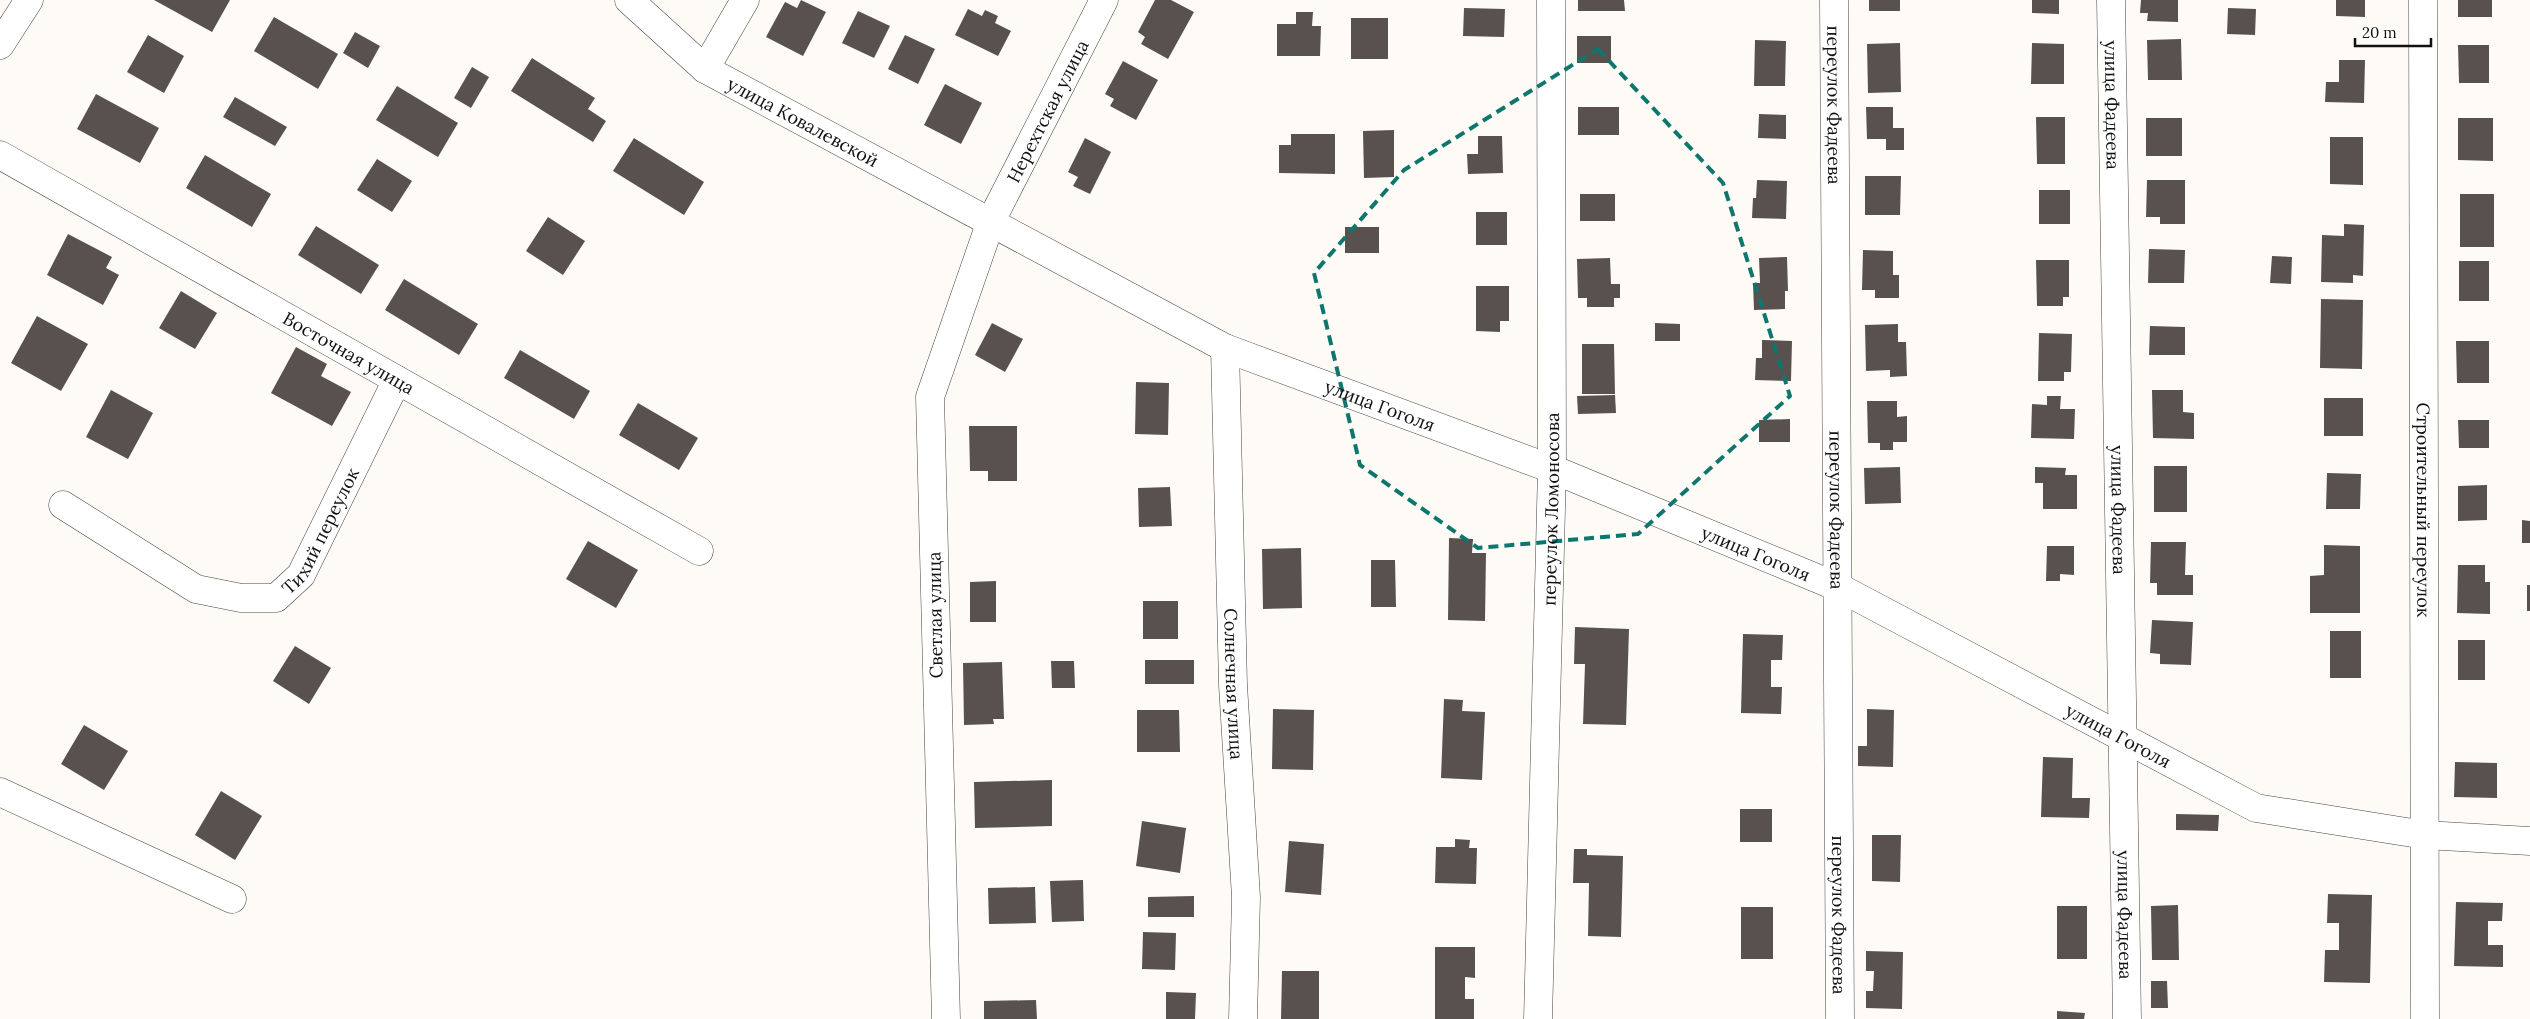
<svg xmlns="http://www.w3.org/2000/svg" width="2530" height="1019" viewBox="0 0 2530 1019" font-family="Lora,serif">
  <rect width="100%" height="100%" fill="#fefbf6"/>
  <g fill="#59514e">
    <path d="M 154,0 L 230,0 L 212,32 Z"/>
    <path d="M 801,0 L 826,12 L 803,56 L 766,37 L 785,2 L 797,8 Z"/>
    <path d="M 1155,0 L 1171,0 L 1194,12 L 1168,59 L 1141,44 L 1145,37 L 1138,32 Z"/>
    <path d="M 1578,0 L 1624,0 L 1625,11 L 1578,11 Z"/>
    <rect x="1869" y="0" width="31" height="11"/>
    <path d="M 2032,0 L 2059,0 L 2059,14 L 2032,13 Z"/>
    <path d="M 2141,0 L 2178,0 L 2178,22 L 2147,21 L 2148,13 L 2140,13 Z"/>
    <path d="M 2336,0 L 2365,0 L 2365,17 L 2336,16 Z"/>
    <rect x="2458" y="0" width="34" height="17"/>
    <path d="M 1464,8 L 1505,9 L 1504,37 L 1463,36 Z"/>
    <path d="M 2228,8 L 2256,9 L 2255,35 L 2227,34 Z"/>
    <path d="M 968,9 L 982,16 L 985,10 L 998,16 L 995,23 L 1011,31 L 998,56 L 955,35 Z"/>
    <path d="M 858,11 L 890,26 L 874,58 L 842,43 Z"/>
    <path d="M 1296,12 L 1313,12 L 1312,26 L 1321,26 L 1320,56 L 1277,56 L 1277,24 L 1296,24 Z"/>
    <path d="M 274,17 L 338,54 L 318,89 L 254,51 Z"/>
    <rect x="1351" y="18" width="37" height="41"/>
    <path d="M 355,32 L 380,46 L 368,68 L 343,53 Z"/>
    <path d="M 148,35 L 184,56 L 164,93 L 127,72 Z"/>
    <path d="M 905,35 L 935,49 L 918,84 L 888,69 Z"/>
    <rect x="1577" y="36" width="34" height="27"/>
    <path d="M 2181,39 L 2182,80 L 2148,80 L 2147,40 Z"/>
    <path d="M 1755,40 L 1786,41 L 1785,86 L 1754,86 Z"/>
    <path d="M 1900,43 L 1901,92 L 1868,93 L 1867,44 Z"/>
    <path d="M 2032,43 L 2064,44 L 2064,84 L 2031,84 Z"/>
    <path d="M 2458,45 L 2489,45 L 2489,83 L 2459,83 Z"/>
    <path d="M 532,58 L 595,98 L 588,109 L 606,121 L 593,142 L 511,91 Z"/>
    <path d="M 2339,60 L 2365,60 L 2364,103 L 2325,102 L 2326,82 L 2339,82 Z"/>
    <path d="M 1123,61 L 1158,80 L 1136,120 L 1110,106 L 1114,99 L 1105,94 Z"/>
    <path d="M 472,67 L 489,77 L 471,108 L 454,98 Z"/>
    <path d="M 945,84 L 982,103 L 961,144 L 924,125 Z"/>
    <path d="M 397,86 L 458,123 L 438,157 L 376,120 Z"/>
    <path d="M 96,94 L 159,128 L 140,163 L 77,129 Z"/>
    <path d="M 235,97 L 287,127 L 275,146 L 223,117 Z"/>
    <rect x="1578" y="107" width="41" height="28"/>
    <path d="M 1866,107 L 1893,107 L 1893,128 L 1904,128 L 1904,150 L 1886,150 L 1886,139 L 1867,139 Z"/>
    <path d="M 1759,114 L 1786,115 L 1786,139 L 1758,138 Z"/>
    <path d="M 2036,117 L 2065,117 L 2065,164 L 2037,164 Z"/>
    <rect x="2146" y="118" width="36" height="38"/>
    <path d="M 2458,118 L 2493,118 L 2493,161 L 2458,160 Z"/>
    <path d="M 1394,130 L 1394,177 L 1364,178 L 1363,131 Z"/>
    <path d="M 1291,134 L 1335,134 L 1335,174 L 1279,173 L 1279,145 L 1291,145 Z"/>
    <path d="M 1478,136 L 1502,136 L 1503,173 L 1468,174 L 1467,154 L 1478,154 Z"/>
    <path d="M 2330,137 L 2363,137 L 2363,185 L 2330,184 Z"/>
    <path d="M 634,138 L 704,182 L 684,215 L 613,171 Z"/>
    <path d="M 1085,138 L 1111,152 L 1090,194 L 1073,186 L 1078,177 L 1068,172 Z"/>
    <path d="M 205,155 L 271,194 L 252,227 L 186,188 Z"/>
    <path d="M 377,159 L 412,181 L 392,212 L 357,190 Z"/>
    <path d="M 1865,176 L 1901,176 L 1900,215 L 1865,215 Z"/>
    <path d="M 1757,180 L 1787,181 L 1786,219 L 1752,218 L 1753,198 L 1756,198 Z"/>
    <path d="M 2147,180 L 2185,180 L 2185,224 L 2160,224 L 2160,217 L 2146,217 Z"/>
    <rect x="2039" y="190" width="31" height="34"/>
    <rect x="1580" y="194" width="35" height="27"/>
    <rect x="2460" y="194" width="34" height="53"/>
    <rect x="1476" y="212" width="31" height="33"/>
    <path d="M 548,217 L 585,241 L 563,275 L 526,251 Z"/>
    <path d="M 2344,224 L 2364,225 L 2363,276 L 2353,275 L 2353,283 L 2321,282 L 2322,235 L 2344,236 Z"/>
    <path d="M 316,226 L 379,265 L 361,294 L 298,255 Z"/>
    <rect x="1345" y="227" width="34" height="26"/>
    <path d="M 68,234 L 112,257 L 106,268 L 119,275 L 103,305 L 47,275 Z"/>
    <path d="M 2149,249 L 2185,250 L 2184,283 L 2148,283 Z"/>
    <path d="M 1863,250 L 1893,251 L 1893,275 L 1899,275 L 1899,298 L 1875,298 L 1875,290 L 1862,290 Z"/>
    <path d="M 2272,256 L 2292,257 L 2291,284 L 2270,283 Z"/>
    <path d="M 1787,257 L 1788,291 L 1785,291 L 1785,309 L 1754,310 L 1753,283 L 1760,283 L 1759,258 Z"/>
    <path d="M 1610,258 L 1611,284 L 1620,284 L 1620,298 L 1614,298 L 1614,307 L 1587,307 L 1587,298 L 1578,298 L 1577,259 Z"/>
    <path d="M 2036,260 L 2069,260 L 2069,297 L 2063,297 L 2063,306 L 2037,306 Z"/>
    <rect x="2459" y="261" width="30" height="40"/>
    <path d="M 404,279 L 478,324 L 459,355 L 385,310 Z"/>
    <path d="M 1476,286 L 1509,286 L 1509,321 L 1500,321 L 1500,332 L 1476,331 Z"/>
    <path d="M 181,291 L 217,313 L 195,349 L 159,328 Z"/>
    <path d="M 2321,299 L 2363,300 L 2362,369 L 2320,368 Z"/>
    <path d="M 37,316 L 88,344 L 61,391 L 11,363 Z"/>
    <path d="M 992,323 L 1023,339 L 1005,372 L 975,355 Z"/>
    <path d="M 1655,323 L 1680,324 L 1680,341 L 1655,341 Z"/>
    <path d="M 1898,324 L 1898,342 L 1906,342 L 1907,376 L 1890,377 L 1890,370 L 1866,371 L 1865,325 Z"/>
    <path d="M 2150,326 L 2185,327 L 2185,355 L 2149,355 Z"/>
    <path d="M 2039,333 L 2072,334 L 2071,372 L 2064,372 L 2064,381 L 2038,381 Z"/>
    <path d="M 1762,340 L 1792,341 L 1791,381 L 1755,380 L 1756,358 L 1762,358 Z"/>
    <path d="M 2456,341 L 2489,341 L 2489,383 L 2457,383 Z"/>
    <path d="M 1582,344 L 1614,344 L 1615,394 L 1582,394 Z"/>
    <path d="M 296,347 L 327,364 L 321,376 L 351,392 L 332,426 L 271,393 Z"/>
    <path d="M 520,350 L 590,391 L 574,419 L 504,378 Z"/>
    <path d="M 1136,382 L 1169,383 L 1168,435 L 1135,434 Z"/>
    <path d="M 111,390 L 153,413 L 128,459 L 86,437 Z"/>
    <path d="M 2152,390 L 2183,390 L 2183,412 L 2194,413 L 2194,439 L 2153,438 Z"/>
    <path d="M 1615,395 L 1616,413 L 1578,414 L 1577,396 Z"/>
    <path d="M 2047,396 L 2061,396 L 2060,409 L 2075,409 L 2074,439 L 2031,438 L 2032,404 L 2047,405 Z"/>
    <rect x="2324" y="398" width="39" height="38"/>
    <path d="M 1867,401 L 1897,401 L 1897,417 L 1907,416 L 1907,442 L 1893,442 L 1893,450 L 1880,450 L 1880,443 L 1868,443 Z"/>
    <path d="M 638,403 L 698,438 L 679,470 L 619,435 Z"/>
    <path d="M 1790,419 L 1790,442 L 1759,442 L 1759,420 Z"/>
    <path d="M 2458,420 L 2489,420 L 2489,448 L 2459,448 Z"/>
    <path d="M 969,426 L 1017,426 L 1017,481 L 988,481 L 988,471 L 970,471 Z"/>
    <rect x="2154" y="466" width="33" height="46"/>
    <path d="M 1900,467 L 1901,503 L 1865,504 L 1864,468 Z"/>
    <path d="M 2035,467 L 2066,468 L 2065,475 L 2077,475 L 2077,509 L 2043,509 L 2043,483 L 2035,483 Z"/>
    <path d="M 2327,473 L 2361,474 L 2360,509 L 2326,509 Z"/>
    <path d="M 2487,485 L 2487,520 L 2458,521 L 2458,486 Z"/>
    <path d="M 1170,487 L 1172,526 L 1139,527 L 1138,488 Z"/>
    <path d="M 2522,520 L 2530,521 L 2530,543 L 2522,543 Z"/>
    <path d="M 1449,538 L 1473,539 L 1472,553 L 1486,553 L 1485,621 L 1448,620 Z"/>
    <path d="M 588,541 L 638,570 L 616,608 L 566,579 Z"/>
    <path d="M 2151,542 L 2186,542 L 2185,575 L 2193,575 L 2193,595 L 2157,595 L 2157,583 L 2150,583 Z"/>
    <path d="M 2324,545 L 2360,546 L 2360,613 L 2310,613 L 2310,576 L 2324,575 Z"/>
    <path d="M 2047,546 L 2074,546 L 2074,575 L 2060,574 L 2060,581 L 2046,581 Z"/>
    <path d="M 1301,548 L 1302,608 L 1263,609 L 1262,549 Z"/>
    <path d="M 1371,560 L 1395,560 L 1396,607 L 1371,607 Z"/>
    <path d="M 2458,565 L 2485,565 L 2485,582 L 2490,582 L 2490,614 L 2457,613 Z"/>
    <path d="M 996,581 L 996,622 L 970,622 L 970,582 Z"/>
    <rect x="2527" y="585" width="3" height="26"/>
    <rect x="1143" y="601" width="35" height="38"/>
    <path d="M 2152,620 L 2193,622 L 2191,665 L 2160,664 L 2160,654 L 2150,653 Z"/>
    <path d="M 1575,627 L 1629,629 L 1626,725 L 1583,724 L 1585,664 L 1574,664 Z"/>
    <rect x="2330" y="631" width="31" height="47"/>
    <path d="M 1743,634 L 1783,635 L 1782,660 L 1771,660 L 1771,687 L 1782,687 L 1781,714 L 1741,713 Z"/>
    <rect x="2458" y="640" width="27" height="40"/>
    <path d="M 295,646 L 331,668 L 309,704 L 273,681 Z"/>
    <rect x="1145" y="660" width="49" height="24"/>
    <path d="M 1051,661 L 1074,661 L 1075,688 L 1052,688 Z"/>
    <path d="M 1002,662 L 1004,719 L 993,719 L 994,724 L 964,725 L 963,663 Z"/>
    <path d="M 1444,699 L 1463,700 L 1462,711 L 1485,712 L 1482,780 L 1441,778 Z"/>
    <path d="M 1273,709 L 1314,710 L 1313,770 L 1272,769 Z"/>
    <path d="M 1867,709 L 1894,710 L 1893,767 L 1858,766 L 1858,746 L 1867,746 Z"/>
    <path d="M 1137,710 L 1179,710 L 1180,752 L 1137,752 Z"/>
    <path d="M 84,725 L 128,751 L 104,790 L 61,764 Z"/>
    <path d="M 2043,757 L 2073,758 L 2072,798 L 2090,798 L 2089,818 L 2041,817 Z"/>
    <path d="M 2455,762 L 2497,763 L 2497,798 L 2454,797 Z"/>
    <path d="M 1052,780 L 1052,826 L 975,828 L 974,782 Z"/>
    <path d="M 221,791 L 262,816 L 235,860 L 195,835 Z"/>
    <rect x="1740" y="809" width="32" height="33"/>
    <path d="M 2176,814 L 2219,815 L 2218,831 L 2176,830 Z"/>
    <path d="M 1142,821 L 1186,828 L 1180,873 L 1136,866 Z"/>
    <path d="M 1872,835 L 1901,835 L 1900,882 L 1872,881 Z"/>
    <path d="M 1455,839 L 1470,840 L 1469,848 L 1477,848 L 1476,884 L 1435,883 L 1436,847 L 1455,847 Z"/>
    <path d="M 1289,841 L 1324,844 L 1321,895 L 1285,892 Z"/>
    <path d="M 1574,849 L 1587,849 L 1587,855 L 1623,856 L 1621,937 L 1588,936 L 1589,883 L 1573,883 Z"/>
    <path d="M 1083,880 L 1084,921 L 1052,922 L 1050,881 Z"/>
    <path d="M 1035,887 L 1036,923 L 989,924 L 988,888 Z"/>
    <path d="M 2328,894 L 2372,895 L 2370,983 L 2324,982 L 2325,950 L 2339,950 L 2339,923 L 2327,923 Z"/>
    <path d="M 1194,896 L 1194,917 L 1148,917 L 1148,897 Z"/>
    <path d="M 2456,902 L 2503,903 L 2502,921 L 2488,921 L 2488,945 L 2503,945 L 2503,967 L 2454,966 Z"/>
    <path d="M 2178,905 L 2179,960 L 2152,960 L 2151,906 Z"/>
    <rect x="2057" y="906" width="30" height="53"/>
    <rect x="1741" y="907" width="32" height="52"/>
    <path d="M 1143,932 L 1176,933 L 1175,970 L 1142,969 Z"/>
    <path d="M 1435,947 L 1475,947 L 1475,978 L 1465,977 L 1465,999 L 1474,999 L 1474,1019 L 1435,1019 Z"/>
    <path d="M 1866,951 L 1903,952 L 1902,1009 L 1866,1008 L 1866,991 L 1873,991 L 1874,971 L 1866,971 Z"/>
    <path d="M 1282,971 L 1319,971 L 1319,1019 L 1281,1019 Z"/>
    <path d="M 2151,981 L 2167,981 L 2168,1008 L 2151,1008 Z"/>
    <path d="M 1166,992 L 1196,993 L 1195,1019 L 1166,1019 Z"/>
    <path d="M 1036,1000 L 1037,1019 L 984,1019 L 984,1001 Z"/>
    <path d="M 2057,1011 L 2085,1013 L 2084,1019 L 2057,1019 Z"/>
  </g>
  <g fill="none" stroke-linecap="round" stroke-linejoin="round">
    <g stroke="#444" stroke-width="29">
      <g id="street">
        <path id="s1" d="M 629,0 L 705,69 L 1225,348 L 1552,469 L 1838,587 L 2256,808 L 2425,835 L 2530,841"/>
        <path id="s2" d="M 1834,0 L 1840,1019"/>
        <path id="s3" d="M 2111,0 L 2127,1019"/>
        <path id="s4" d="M 2423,0 L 2425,1019"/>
        <path d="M 0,45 L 29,0"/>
        <path d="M 705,69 L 745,0"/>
        <path id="s5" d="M 0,155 L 699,551"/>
        <path id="s6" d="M 1225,348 L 1233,685 L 1246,897 L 1243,1019"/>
        <path id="s7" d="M 63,505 L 196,589 L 241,598 L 276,598 L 301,575 L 397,380"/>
        <path d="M 0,792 L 232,899"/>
        <path id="s8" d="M 946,1019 L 930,397 L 991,221 L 1104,0"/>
        <path id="s9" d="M 1538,1019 L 1552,469 L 1551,0"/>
      </g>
    </g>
    <use href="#street" stroke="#fff" stroke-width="28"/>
  </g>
  <path fill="none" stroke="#0f766e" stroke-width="4" stroke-dasharray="10 6" stroke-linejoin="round" d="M 1598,49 L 1723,183 L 1790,396 L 1638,534 L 1478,548 L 1360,465 L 1314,273 L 1404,170 Z"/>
  <g text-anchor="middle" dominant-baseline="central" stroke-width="5" stroke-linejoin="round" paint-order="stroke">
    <g font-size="18" fill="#111" stroke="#fff">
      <text stroke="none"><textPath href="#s2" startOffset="105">переулок Фадеева</textPath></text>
      <text stroke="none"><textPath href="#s3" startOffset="105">улица Фадеева</textPath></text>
      <text stroke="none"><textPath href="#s8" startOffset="932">Нерехтская улица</textPath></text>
      <text stroke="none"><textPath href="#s1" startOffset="214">улица Ковалевской</textPath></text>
      <text stroke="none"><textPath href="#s5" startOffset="401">Восточная улица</textPath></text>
      <text stroke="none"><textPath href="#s1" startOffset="858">улица Гоголя</textPath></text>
      <text stroke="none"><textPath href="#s2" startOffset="510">переулок Фадеева</textPath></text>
      <text stroke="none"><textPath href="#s3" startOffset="510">улица Фадеева</textPath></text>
      <text stroke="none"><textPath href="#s9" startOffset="510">переулок Ломоносова</textPath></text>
      <text stroke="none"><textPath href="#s4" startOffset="510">Строительный переулок</textPath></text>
      <text stroke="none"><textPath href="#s7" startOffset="320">Тихий переулок</textPath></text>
      <text stroke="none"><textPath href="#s1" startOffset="1262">улица Гоголя</textPath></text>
      <text transform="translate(935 615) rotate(-91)">Светлая улица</text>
      <text stroke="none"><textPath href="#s6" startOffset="336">Солнечная улица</textPath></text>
      <text stroke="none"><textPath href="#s1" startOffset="1668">улица Гоголя</textPath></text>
      <text stroke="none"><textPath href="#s2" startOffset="915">переулок Фадеева</textPath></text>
      <text stroke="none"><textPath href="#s3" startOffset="915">улица Фадеева</textPath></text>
    </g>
  </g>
  <path d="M2355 38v8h76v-8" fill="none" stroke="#111111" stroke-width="2.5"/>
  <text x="2362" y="38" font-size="15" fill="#111111" stroke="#ffffff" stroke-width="4" paint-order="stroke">20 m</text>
</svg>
